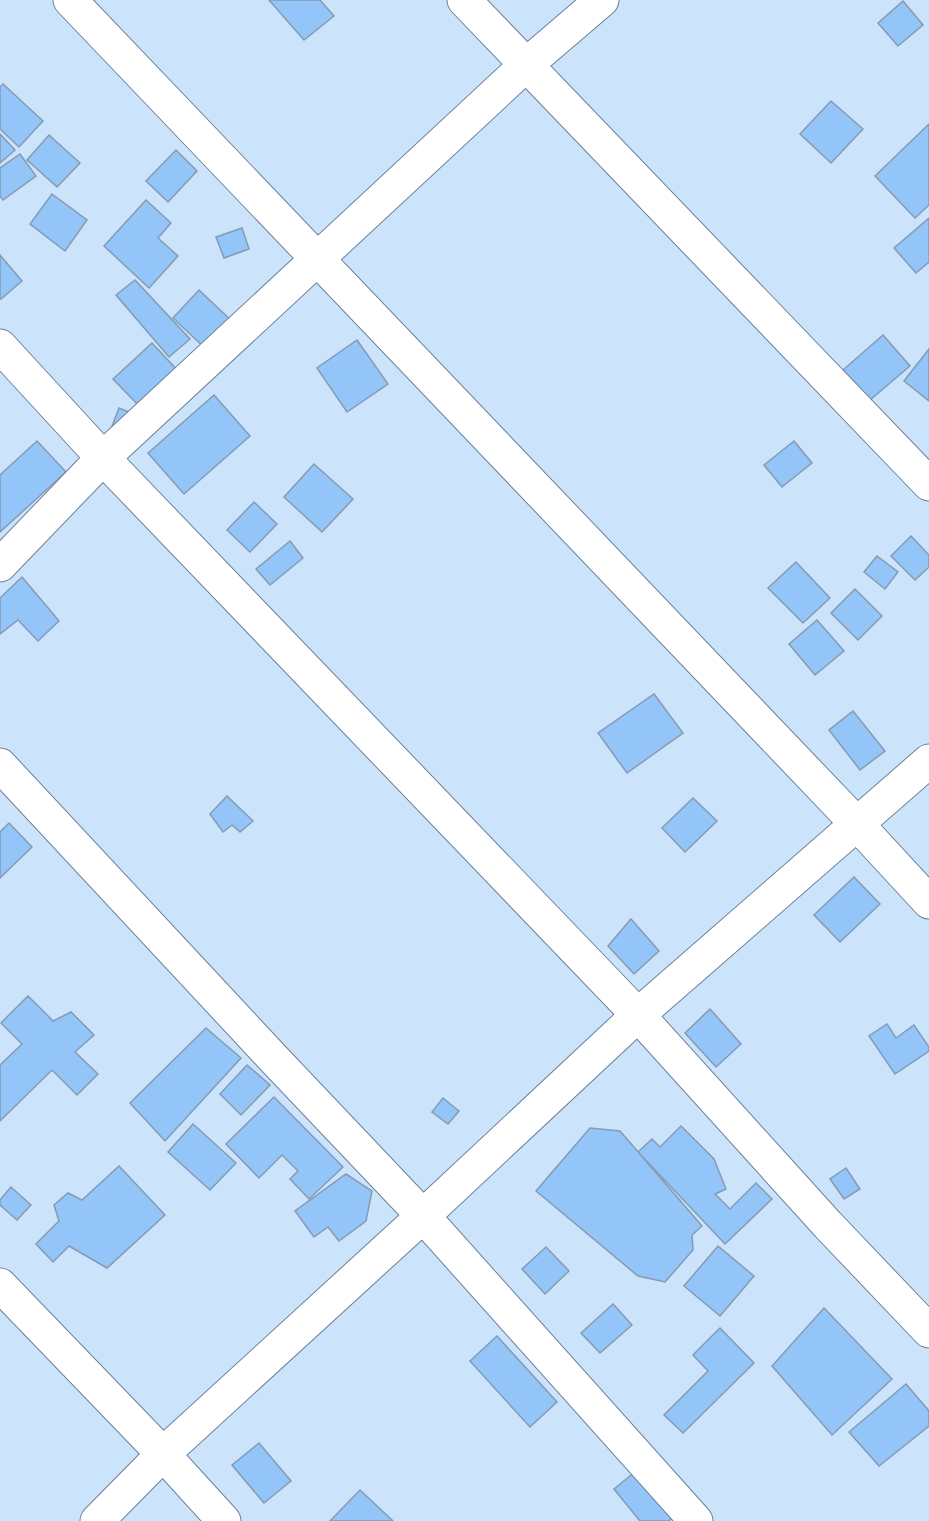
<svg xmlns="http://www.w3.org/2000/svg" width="929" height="1521" viewBox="0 0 929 1521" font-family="Jost,sans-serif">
  <rect width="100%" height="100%" fill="#cce3fc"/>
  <g fill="#93c5f8" stroke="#859bb2" stroke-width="1.5">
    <path d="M 269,0 L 320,0 L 334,16 L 304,40 Z"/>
    <path d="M 903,1 L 923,25 L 898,46 L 878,23 Z"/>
    <path d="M 3,84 L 43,121 L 19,147 L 0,129 L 0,87 Z"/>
    <path d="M 831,101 L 863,129 L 831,163 L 800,134 Z"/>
    <path d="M 929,124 L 929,205 L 915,218 L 875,176 Z"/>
    <path d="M 0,134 L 15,150 L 0,163 Z"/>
    <path d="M 49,135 L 80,163 L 57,187 L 27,160 Z"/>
    <path d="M 176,150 L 197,171 L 168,202 L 146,181 Z"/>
    <path d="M 20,154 L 36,176 L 3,200 L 0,196 L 0,168 Z"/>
    <path d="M 52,194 L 87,220 L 65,251 L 30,224 Z"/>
    <path d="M 146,200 L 171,223 L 158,238 L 178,256 L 149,288 L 104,246 Z"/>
    <path d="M 929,218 L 929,262 L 916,273 L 894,248 Z"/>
    <path d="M 242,228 L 249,249 L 224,258 L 216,237 Z"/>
    <path d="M 0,255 L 22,281 L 1,299 L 0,299 Z"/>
    <path d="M 135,280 L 190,339 L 169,357 L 116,295 Z"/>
    <path d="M 199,290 L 234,323 L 208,351 L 173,318 Z"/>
    <path d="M 883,335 L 910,366 L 870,400 L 843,370 Z"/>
    <path d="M 357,340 L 388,384 L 347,412 L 317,368 Z"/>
    <path d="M 152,343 L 181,374 L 143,410 L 113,379 Z"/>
    <path d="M 929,349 L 929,401 L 904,381 Z"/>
    <path d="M 214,395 L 250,436 L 184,494 L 148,453 Z"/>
    <path d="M 119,408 L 139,416 L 111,429 Z"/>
    <path d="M 37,441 L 66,472 L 0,532 L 0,475 Z"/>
    <path d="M 794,441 L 812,463 L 782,487 L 764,465 Z"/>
    <path d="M 314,464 L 353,499 L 322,532 L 284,497 Z"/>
    <path d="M 254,502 L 277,524 L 250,552 L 227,530 Z"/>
    <path d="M 911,536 L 929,555 L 929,567 L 915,580 L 891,556 Z"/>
    <path d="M 290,541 L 303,558 L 270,585 L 256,569 Z"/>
    <path d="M 877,556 L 898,572 L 885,589 L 864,572 Z"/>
    <path d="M 796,562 L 830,598 L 803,623 L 768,588 Z"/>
    <path d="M 22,577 L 59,621 L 38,641 L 18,620 L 0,634 L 0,598 Z"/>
    <path d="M 855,589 L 882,616 L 858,640 L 831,613 Z"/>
    <path d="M 817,620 L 844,651 L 815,675 L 789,644 Z"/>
    <path d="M 654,694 L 683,733 L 627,773 L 598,733 Z"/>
    <path d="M 853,711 L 885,751 L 860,770 L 829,730 Z"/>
    <path d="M 227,796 L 253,821 L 240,832 L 232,825 L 223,832 L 210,814 Z"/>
    <path d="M 693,798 L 717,821 L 685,852 L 662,828 Z"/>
    <path d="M 9,823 L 32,847 L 0,878 L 0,832 Z"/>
    <path d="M 854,877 L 880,904 L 840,942 L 814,915 Z"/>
    <path d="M 631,919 L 659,951 L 634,974 L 608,946 Z"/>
    <path d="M 28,996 L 53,1021 L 71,1012 L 94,1035 L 75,1052 L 98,1074 L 77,1095 L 52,1070 L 0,1121 L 0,1065 L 22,1044 L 1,1023 Z"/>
    <path d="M 710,1009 L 741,1044 L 716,1067 L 685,1033 Z"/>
    <path d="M 887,1024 L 896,1038 L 914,1025 L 929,1047 L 929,1051 L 895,1074 L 869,1036 Z"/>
    <path d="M 206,1028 L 241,1058 L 165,1141 L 130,1103 Z"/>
    <path d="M 247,1065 L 270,1085 L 241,1115 L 220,1094 Z"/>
    <path d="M 274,1097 L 343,1167 L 309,1199 L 290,1179 L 298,1171 L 282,1155 L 259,1178 L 226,1144 Z"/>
    <path d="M 443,1098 L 459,1111 L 448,1124 L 432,1112 Z"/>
    <path d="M 193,1124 L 236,1163 L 210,1190 L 168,1152 Z"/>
    <path d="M 681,1126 L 714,1159 L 726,1189 L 715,1194 L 730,1209 L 756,1183 L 772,1199 L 725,1244 L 638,1152 L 652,1139 L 660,1147 Z"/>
    <path d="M 590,1128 L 620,1131 L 702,1226 L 692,1235 L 693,1250 L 665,1282 L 638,1276 L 536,1191 Z"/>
    <path d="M 119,1166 L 165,1215 L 107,1268 L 69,1246 L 53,1262 L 36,1244 L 59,1221 L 54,1205 L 68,1193 L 82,1200 Z"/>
    <path d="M 846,1168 L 860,1189 L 844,1199 L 830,1179 Z"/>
    <path d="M 346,1174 L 372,1191 L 366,1221 L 339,1241 L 328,1227 L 314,1237 L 295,1211 Z"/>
    <path d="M 11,1187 L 31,1205 L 17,1220 L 0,1205 L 0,1200 Z"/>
    <path d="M 718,1246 L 754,1276 L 720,1316 L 684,1286 Z"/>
    <path d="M 546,1247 L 569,1271 L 545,1294 L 522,1269 Z"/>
    <path d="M 613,1304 L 632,1325 L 600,1353 L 581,1333 Z"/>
    <path d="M 824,1308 L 892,1379 L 832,1435 L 772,1366 Z"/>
    <path d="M 720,1328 L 754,1363 L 683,1433 L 664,1415 L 708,1371 L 693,1355 Z"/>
    <path d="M 497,1336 L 557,1402 L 530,1427 L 470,1361 Z"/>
    <path d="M 906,1384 L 929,1411 L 929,1426 L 879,1466 L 849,1432 Z"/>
    <path d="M 259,1443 L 291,1481 L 264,1503 L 232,1465 Z"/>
    <path d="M 636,1471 L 673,1517 L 669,1521 L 640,1521 L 614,1489 Z"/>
    <path d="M 360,1490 L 393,1521 L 330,1521 Z"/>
  </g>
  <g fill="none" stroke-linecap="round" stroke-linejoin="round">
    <g stroke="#6c8198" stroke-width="35">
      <g id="minor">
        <path d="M 70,0 L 857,824 L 929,902"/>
        <path d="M 464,0 L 929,484"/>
        <path d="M 0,346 L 103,458 L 638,1015 L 828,1225 L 929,1331"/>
        <path d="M 0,565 L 103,458 L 526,65 L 602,0"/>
        <path d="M 0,765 L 273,1058 L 423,1216 L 696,1521"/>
        <path d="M 0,1285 L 163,1454 L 224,1521"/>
        <path d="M 97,1521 L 163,1454 L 423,1216 L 638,1015 L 929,761"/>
      </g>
    </g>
    <use href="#minor" stroke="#fff" stroke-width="33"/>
  </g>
</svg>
